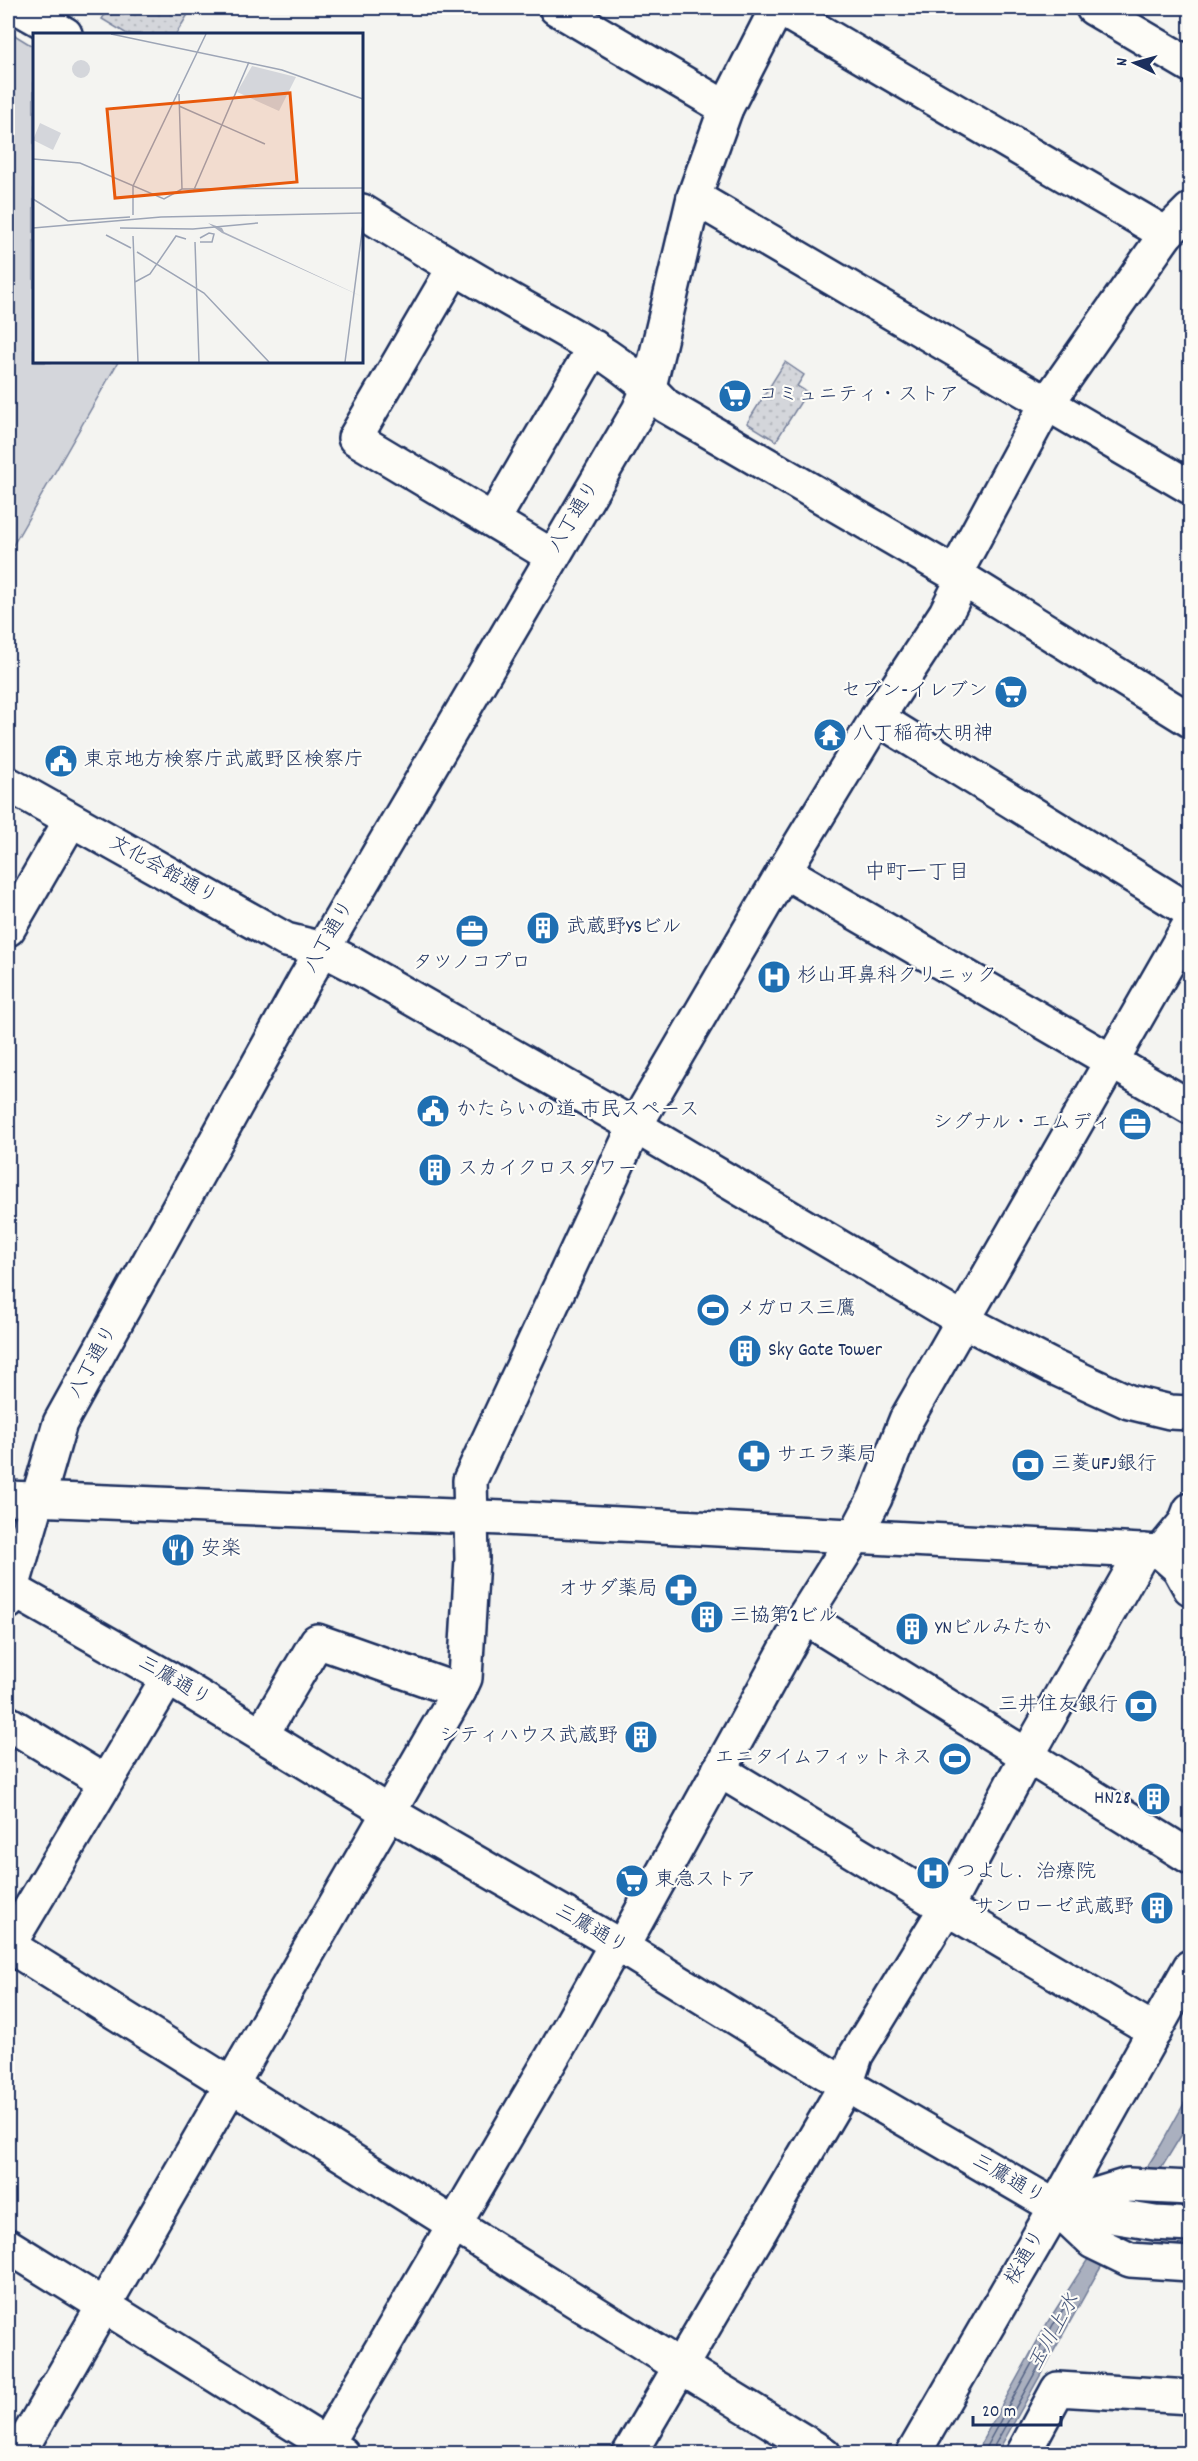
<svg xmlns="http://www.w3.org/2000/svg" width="1198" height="2461" viewBox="0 0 1198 2461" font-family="Dekko,'Klee One',sans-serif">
  <defs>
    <pattern id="park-dots" width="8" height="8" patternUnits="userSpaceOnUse" patternTransform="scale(1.5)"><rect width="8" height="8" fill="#d4d6db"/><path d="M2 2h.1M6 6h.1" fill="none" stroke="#b5b8be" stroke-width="1.8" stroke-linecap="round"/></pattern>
  </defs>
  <rect width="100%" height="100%" fill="#f4f4f1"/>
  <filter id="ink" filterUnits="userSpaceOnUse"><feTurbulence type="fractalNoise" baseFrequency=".0167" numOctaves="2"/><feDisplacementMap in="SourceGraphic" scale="12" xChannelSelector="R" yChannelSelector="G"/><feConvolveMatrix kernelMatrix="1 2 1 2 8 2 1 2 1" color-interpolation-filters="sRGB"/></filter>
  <g filter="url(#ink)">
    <g fill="url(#park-dots)" stroke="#78829c" stroke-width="1.5">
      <path d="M 109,8 L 192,8 L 176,34 L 127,34 L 102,19 Z"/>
      <path d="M 785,362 L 804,375 L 797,386 L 807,392 L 776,441 L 747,423 Z"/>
    </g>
    <path fill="#d4d6db" stroke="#78829c" stroke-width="1.5" d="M 8,31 L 34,47 L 34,362 L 118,362 L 8,554 Z"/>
    <path fill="#aab0bf" stroke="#717c98" stroke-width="1.5" d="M 1190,2093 L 1190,2121 L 1095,2277 L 997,2453 L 975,2454 L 1049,2320 L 1161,2145 Z"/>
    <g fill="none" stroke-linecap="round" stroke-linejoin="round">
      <path stroke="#546385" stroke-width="1.5" d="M 982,2454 L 1054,2323 L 1064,2308 L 1067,2308 L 1069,2312 L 993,2448 L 992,2454"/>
      <g stroke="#1b2f5e" stroke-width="38">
        <g id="minor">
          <path d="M 19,8 L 65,34"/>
          <path d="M 556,8 L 726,108"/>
          <path d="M 779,8 L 1166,234"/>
          <path d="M 1093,8 L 1190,65"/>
          <path d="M 694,197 L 1190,487"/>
          <path d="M 362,211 C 410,241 458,270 507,298 C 562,330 623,358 666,406 L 955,574 L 1190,720"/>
          <path d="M 454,268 L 355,438 L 552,556"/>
          <path d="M 493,520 L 594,347"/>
          <path d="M 955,574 L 1046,405 L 1166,234 L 1190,210"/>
          <path d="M 877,718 L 1190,911"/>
          <path d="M 8,784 L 286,940 L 323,949 L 352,964 L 635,1126 L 964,1321 L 1053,1367 L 1129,1402 L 1170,1412 L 1190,1413"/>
          <path d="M 784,871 L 1190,1107"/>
          <path d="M 8,929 L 71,820"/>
          <path d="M 8,1498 L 503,1518 L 1161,1552 L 1179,1568 L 1190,1588"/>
          <path d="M 1161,1552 L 1185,1523 L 1190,1510"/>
          <path d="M 8,1602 L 60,1423 L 306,978 L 639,410 L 649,387 L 694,197 L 726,108 L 777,8"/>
          <path d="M 804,1617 L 1190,1857"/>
          <path d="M 8,1723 L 105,1782"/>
          <path d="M 262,1734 L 317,1641 L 459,1691"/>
          <path d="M 719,1770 L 958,1915 L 1155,2031"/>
          <path d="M 8,1945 L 667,2358 L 824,2454"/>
          <path d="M 8,1946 L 168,1678"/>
          <path d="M 622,1947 L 804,1617 L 855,1536 L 875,1498 L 906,1420 L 1190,924"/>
          <path d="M 8,2246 L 342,2454"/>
          <path d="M 18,2454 L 459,1691 L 465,1678 L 472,1559 L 470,1480 L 635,1126 L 784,871 L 877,718 L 946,613 L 963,579"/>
          <path d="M 320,2454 L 557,2049 L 616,1944"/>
          <path d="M 629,2454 L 846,2085 L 856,2055 L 946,1908 L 1027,1756 L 1143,1551"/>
          <path d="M 913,2454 L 1056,2207 L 1190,1967"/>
          <path d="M 1023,2454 L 1058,2389 L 1190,2397"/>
        </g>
      </g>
      <g stroke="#1b2f5e" stroke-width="38">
        <g id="major">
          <path d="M 8,1587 L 168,1678 L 390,1813 L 620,1946 L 826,2073 L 1056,2207 L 1155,2223 L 1190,2225"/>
          <path d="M 1063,2205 L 1128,2185 L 1190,2188"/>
          <path d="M 1056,2207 L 1093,2242 L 1130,2260 L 1190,2264"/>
        </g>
      </g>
      <use href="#minor" stroke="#fdfcf7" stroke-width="33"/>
      <use href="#major" stroke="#fdfcf7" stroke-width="33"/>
    </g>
  </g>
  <defs>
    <g id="supermarket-disc" transform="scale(1.725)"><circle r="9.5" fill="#1f6fb2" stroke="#fdfcf7"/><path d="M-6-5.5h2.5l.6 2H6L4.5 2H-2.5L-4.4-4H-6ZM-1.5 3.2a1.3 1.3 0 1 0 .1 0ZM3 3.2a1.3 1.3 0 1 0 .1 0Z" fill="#fff"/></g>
    <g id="temple-disc" transform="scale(1.725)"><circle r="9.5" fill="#1f6fb2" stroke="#fdfcf7"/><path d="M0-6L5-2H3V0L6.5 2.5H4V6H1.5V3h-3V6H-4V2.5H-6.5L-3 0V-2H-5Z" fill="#fff"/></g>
    <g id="civic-disc" transform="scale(1.725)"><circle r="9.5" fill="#1f6fb2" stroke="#fdfcf7"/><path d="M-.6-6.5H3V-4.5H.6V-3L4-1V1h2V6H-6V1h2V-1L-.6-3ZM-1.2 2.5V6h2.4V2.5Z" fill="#fff"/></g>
    <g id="building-disc" transform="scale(1.725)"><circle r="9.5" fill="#1f6fb2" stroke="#fdfcf7"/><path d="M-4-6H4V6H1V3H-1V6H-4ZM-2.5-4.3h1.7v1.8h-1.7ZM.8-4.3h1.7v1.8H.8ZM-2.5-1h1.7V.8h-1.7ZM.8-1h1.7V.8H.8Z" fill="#fff"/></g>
    <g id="office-disc" transform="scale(1.725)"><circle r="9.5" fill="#1f6fb2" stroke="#fdfcf7"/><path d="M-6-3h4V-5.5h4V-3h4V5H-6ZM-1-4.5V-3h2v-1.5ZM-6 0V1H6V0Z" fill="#fff"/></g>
    <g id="hospital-disc" transform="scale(1.725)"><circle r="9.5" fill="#1f6fb2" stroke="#fdfcf7"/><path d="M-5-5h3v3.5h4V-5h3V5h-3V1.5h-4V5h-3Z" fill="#fff"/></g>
    <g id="stadium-disc" transform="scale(1.725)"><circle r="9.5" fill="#1f6fb2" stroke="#fdfcf7"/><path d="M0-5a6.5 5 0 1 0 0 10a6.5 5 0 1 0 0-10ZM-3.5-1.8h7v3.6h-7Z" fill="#fff"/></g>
    <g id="pharmacy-disc" transform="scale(1.725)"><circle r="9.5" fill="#1f6fb2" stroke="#fdfcf7"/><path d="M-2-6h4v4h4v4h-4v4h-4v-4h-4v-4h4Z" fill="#fff"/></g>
    <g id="bank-disc" transform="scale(1.725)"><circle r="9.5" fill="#1f6fb2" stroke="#fdfcf7"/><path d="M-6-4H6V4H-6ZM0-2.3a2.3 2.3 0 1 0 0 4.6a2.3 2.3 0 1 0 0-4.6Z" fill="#fff"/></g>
    <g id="restaurant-disc" transform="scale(1.725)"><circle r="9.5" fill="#1f6fb2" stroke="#fdfcf7"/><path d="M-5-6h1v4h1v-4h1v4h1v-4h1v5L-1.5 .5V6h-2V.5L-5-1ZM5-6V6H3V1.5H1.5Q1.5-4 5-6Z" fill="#fff"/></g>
  </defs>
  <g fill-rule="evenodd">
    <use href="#supermarket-disc" x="735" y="396"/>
    <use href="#supermarket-disc" x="1011" y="692"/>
    <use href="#temple-disc" x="830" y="735"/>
    <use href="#civic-disc" x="61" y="761"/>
    <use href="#building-disc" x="543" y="928"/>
    <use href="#office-disc" x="472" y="931"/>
    <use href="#hospital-disc" x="774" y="977"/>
    <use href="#civic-disc" x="433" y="1111"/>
    <use href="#office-disc" x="1135" y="1124"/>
    <use href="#building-disc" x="435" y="1170"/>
    <use href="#stadium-disc" x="713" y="1310"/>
    <use href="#building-disc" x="745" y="1351"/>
    <use href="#pharmacy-disc" x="754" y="1456"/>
    <use href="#bank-disc" x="1028" y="1465"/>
    <use href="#restaurant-disc" x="178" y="1550"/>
    <use href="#pharmacy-disc" x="681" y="1590"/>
    <use href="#building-disc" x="707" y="1617"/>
    <use href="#building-disc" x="912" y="1629"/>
    <use href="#bank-disc" x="1141" y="1706"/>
    <use href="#building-disc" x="641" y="1737"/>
    <use href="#stadium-disc" x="955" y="1759"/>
    <use href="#building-disc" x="1154" y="1799"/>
    <use href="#hospital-disc" x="933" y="1873"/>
    <use href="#supermarket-disc" x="632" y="1881"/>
    <use href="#building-disc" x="1157" y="1908"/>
  </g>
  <g text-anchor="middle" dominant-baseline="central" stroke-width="4.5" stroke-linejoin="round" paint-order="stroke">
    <g font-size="20" fill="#1b2f5e" stroke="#fdfcf7" text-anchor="start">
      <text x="758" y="396">コミュニティ・ストア</text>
      <text x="988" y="692" text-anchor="end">セブン-イレブン</text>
      <text x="853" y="735">八丁稲荷大明神</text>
      <text x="84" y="761">東京地方検察庁武蔵野区検察庁</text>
      <text x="566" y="928">武蔵野YSビル</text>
      <text x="472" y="964" text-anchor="middle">タツノコプロ</text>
      <text x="797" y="977">杉山耳鼻科クリニック</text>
      <text x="456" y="1111">かたらいの道 市民スペース</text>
      <text x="1112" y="1124" text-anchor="end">シグナル・エムディ</text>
      <text x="458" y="1170">スカイクロスタワー</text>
      <text x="736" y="1310">メガロス三鷹</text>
      <text x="768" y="1351">Sky Gate Tower</text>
      <text x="777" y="1456">サエラ薬局</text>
      <text x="1051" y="1465">三菱UFJ銀行</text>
      <text x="201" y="1550">安楽</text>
      <text x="658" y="1590" text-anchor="end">オサダ薬局</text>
      <text x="730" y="1617">三協第2ビル</text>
      <text x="935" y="1629">YNビルみたか</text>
      <text x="1118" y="1706" text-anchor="end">三井住友銀行</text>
      <text x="618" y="1737" text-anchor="end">シティハウス武蔵野</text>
      <text x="932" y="1759" text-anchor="end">エニタイムフィットネス</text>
      <text x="1131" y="1799" text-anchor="end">HN28</text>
      <text x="956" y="1873">つよし．治療院</text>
      <text x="655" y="1881">東急ストア</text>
      <text x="1134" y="1908" text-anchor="end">サンローゼ武蔵野</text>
    </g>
    <g font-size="20" fill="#1b2f5e" stroke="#fdfcf7">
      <text transform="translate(575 517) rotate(-59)">八丁通り</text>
      <text transform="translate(163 871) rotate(29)">文化会館通り</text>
      <text transform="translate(330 937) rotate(-60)">八丁通り</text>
      <text transform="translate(94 1362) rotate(-61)">八丁通り</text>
      <text transform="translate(174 1682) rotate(30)">三鷹通り</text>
      <text transform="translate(591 1930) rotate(30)">三鷹通り</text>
      <text transform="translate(1008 2180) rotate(30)">三鷹通り</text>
      <text transform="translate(1026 2258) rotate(-60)">桜通り</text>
    </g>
    <g font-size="21" fill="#1b2f5e" stroke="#fdfcf7">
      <text x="917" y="874">中町一丁目</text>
    </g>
    <g font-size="21" font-style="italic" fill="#46567b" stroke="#fdfcf7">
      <text transform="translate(1055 2333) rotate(-61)">玉川上水</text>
    </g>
  </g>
  <g transform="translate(33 33)">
    <rect width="330" height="330" fill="#f4f4f1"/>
    <path d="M39 36a9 9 0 1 1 18 0a9 9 0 1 1-18 0ZM 7,90 L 28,100 L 20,117 L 0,107 Z" fill="#d4d6db"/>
    <path d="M 219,33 L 263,44 L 246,78 L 204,59 Z" fill="#d4d6db"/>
    <path d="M 175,190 L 189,195 L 191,199 L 330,264 L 189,200 Z" fill="#aab0bf"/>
    <path fill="none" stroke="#9da5b6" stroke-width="1.5" d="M 78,1 L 249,37 L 330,66M 146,61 L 149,156M 146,73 L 232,111M 0,126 L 47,130 L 131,166 L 149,156M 149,156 L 330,155M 160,159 L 216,29M 0,166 L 35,188 L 97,184M 100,182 L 100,153 L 173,1M 0,195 L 128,184 L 330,180M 87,195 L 160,196 L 225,190M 73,202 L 98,215M 100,203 L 105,329M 162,209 L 166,329M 167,209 L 179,209 L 181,201 L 176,200 L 167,205M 104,219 L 171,260 L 236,329M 102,249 L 117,241 L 143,203 L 153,206M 312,329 L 330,191"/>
    <path fill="#e8590c" fill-opacity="0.15" stroke="#e8590c" stroke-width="3" d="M 257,60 L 264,149 L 82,165 L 74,76 Z"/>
    <rect width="330" height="330" fill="none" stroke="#1b2f5e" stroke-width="3"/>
  </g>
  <rect width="1198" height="2461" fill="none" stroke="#fdfcf7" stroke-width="30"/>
  <rect x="15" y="15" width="1168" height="2431" fill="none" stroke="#1b2f5e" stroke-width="2" filter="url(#ink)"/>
  <g transform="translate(1135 63) rotate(275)" stroke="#fdfcf7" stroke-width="4.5" paint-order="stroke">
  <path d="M0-4.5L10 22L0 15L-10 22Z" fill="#1b2f5e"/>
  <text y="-9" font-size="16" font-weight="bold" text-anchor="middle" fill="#1b2f5e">N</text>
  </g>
  <path d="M973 2416v9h88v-9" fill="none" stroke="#1b2f5e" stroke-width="3"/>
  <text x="982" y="2416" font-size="18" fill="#1b2f5e" stroke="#fdfcf7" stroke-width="4.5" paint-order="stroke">20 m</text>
</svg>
